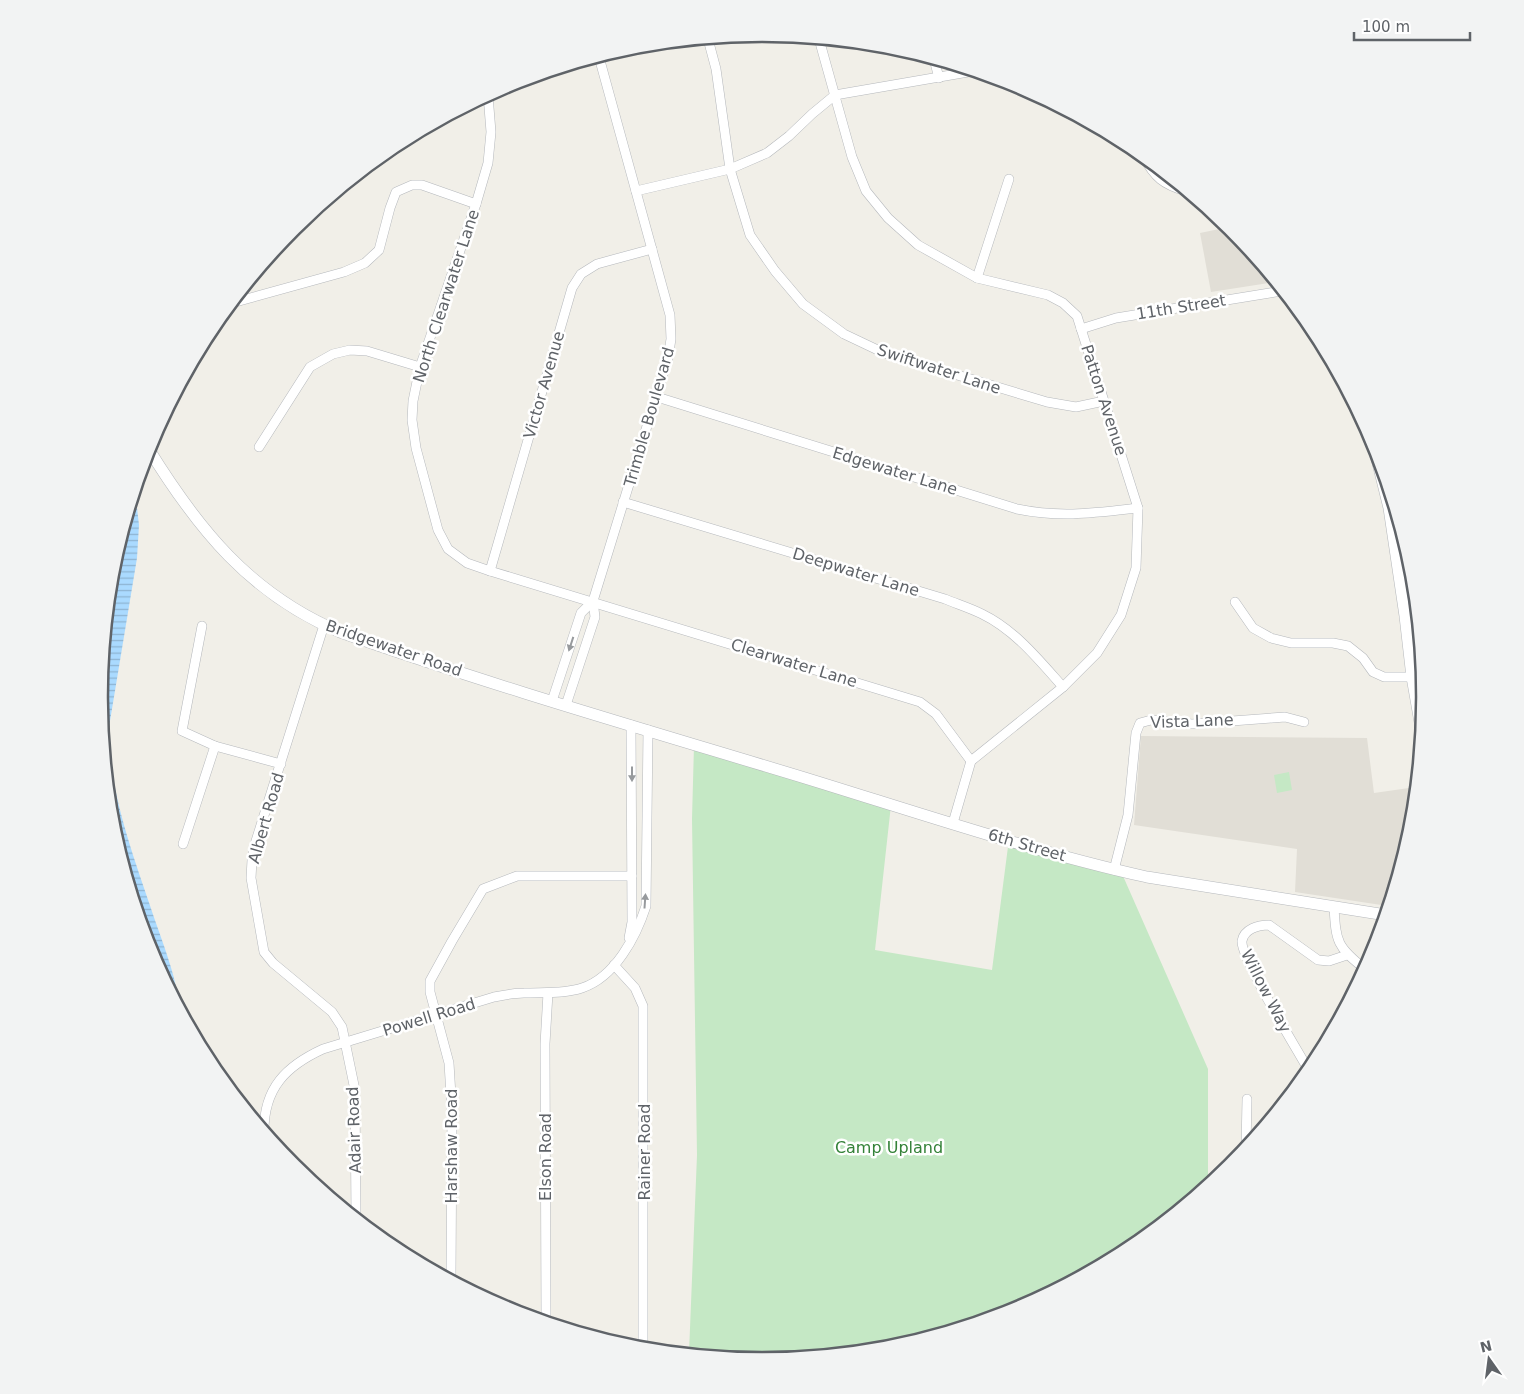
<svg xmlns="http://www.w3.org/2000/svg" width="1524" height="1394" viewBox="0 0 1524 1394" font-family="'DejaVu Sans',sans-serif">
  <defs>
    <pattern id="water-rules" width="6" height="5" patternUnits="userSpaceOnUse" patternTransform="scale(1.25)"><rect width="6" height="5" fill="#aadaff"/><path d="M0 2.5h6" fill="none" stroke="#8eb4d2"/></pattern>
  </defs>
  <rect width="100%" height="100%" fill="#f1efe8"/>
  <g fill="#e1ded6">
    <path d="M 1229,227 L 1231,228 L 1275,282 L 1211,292 L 1200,233 Z"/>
    <path d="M 1141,736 L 1367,738 L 1374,793 L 1416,787 L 1412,827 L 1388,906 L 1295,892 L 1297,849 L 1134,825 Z"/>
  </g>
  <g fill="#c5e8c5">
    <path d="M 694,745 L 891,805 L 875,950 L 992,970 L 1009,839 L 1123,876 L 1208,1069 L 1208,1185 L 1130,1249 L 1016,1310 L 891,1348 L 762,1360 L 689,1353 L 697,1155 L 692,819 Z"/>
    <path d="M 1289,772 L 1292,790 L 1277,793 L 1274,775 Z"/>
  </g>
  <path fill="url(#water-rules)" d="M 135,491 L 139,525 L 137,558 L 108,733 C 111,800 136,863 157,926 C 166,952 177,980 179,1007 L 149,951 L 111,826 L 99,697 L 113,562 Z"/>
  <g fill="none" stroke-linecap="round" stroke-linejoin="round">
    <g stroke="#b5b8bc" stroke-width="10">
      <g id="minor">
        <path d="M 708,39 L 716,69 L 730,169 L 750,235 L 775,271 L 803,304 L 844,334 L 884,353 L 1047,402 L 1076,407 L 1104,401"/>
        <path d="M 819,39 L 852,157 L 866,191 L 888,218 L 918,245 L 977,278 L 1048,295 L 1063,303 L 1077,316 L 1138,508 L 1136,568 L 1121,615 L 1097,653 L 1063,687 L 971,761 L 953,823"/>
        <path d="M 934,59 L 939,78"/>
        <path d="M 488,95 L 491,132 L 488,163 L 476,204 L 420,367 L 413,401 L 412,420 L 416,448 L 438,530 L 448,549 L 467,563 L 490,571 L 920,702 L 936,714 L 971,761"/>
        <path d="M 1144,157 C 1154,177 1164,185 1186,191"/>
        <path d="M 636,191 L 730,169 L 767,153 L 789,136 L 812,114 L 835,95 L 974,71"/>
        <path d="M 977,278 L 1009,179"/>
        <path d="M 232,303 L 344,272 L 365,263 L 379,250 L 390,208 L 396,192 L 412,185 L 422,185 L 476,204"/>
        <path d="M 1081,329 L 1116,318 L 1282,291"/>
        <path d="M 657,397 L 1017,509 C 1061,518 1094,513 1138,508"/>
        <path d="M 259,447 L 310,367 L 333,354 L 350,350 L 367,351 L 420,367"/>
        <path d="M 623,502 L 945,599 C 957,604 970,608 982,614 C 1015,630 1039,660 1063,687"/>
        <path d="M 1399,569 L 1413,571"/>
        <path d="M 490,571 L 572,288 L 581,274 L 597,264 L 652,249"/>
        <path d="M 1235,602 L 1253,628 L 1271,638 L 1291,643 L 1333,643 L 1348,646 L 1363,658 L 1373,672 L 1384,677 L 1412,677"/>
        <path d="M 1405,616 L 1417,618"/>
        <path d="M 324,625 L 255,844 L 252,860 L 251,878 L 264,952 L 273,963 L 332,1012 L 342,1027 L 355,1090 L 356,1218"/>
        <path d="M 202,626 L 182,731 L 215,746 L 281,764"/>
        <path d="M 552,701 L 581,613 L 593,601"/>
        <path d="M 566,705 L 595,617 L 593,601 L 668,358 L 671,339 L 670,315 L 599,57"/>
        <path d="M 183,844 L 215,746"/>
        <path d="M 1114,870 L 1128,815 L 1136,733 L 1140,723 L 1151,720 L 1192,724 L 1285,717 L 1304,722"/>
        <path d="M 1334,907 C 1336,942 1337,947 1365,969"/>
        <path d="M 629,938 L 632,922 L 631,725"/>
        <path d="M 614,965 L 635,988 L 643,1006 L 643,1349"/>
        <path d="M 1309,1071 C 1298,1051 1240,957 1242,941 C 1244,929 1258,925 1269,925 L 1318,960 L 1329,961 L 1347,955"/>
        <path d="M 264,1131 C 264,1088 286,1066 323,1049 L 494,997 C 504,995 514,993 524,993 C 543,992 564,994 582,988 C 615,977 636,937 646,906 L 648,730"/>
        <path d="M 1246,1148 L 1247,1099"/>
        <path d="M 451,1279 L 452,1112 L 449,1063 L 430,992 L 430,981 L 452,941 L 483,889 L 517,876 L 632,876"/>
        <path d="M 546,1321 L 545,1044 L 548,993"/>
      </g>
    </g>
    <g stroke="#b5b8bc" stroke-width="12">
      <g id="tertiary">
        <path d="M 1371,435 L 1389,508 L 1405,616 L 1412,677 L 1422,734"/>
        <path d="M 148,448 C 198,529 250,594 340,632 C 493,686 650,731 805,778 C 919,813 1031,851 1147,877 L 1386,915"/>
      </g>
    </g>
    <use href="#minor" stroke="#fff" stroke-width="9"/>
    <use href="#tertiary" stroke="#fff" stroke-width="11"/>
  </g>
  <defs><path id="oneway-solid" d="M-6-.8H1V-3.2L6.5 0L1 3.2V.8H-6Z" transform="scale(1.25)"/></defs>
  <g fill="#979a9d">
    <use href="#oneway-solid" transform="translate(571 644) rotate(108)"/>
    <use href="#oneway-solid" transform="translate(632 774) rotate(90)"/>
    <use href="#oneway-solid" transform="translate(645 901) rotate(-86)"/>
  </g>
  <g text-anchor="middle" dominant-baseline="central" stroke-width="5" stroke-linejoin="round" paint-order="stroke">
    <g font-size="16" fill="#5f6368" stroke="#fff">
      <text transform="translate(446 296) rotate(-72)">North Clearwater Lane</text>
      <text transform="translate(1181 307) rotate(-9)">11th Street</text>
      <text transform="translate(939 369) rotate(18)">Swiftwater Lane</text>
      <text transform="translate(544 385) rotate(-74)">Victor Avenue</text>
      <text transform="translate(1104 400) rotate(72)">Patton Avenue</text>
      <text transform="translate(649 417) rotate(-74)">Trimble Boulevard</text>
      <text transform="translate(895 471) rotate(17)">Edgewater Lane</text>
      <text transform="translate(856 572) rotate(17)">Deepwater Lane</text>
      <text transform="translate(394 648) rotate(19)">Bridgewater Road</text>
      <text transform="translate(794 663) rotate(17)">Clearwater Lane</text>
      <text transform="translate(1192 721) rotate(-2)">Vista Lane</text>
      <text transform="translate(266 818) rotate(-74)">Albert Road</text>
      <text transform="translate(1027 845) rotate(16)">6th Street</text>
      <text transform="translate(1266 991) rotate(63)">Willow Way</text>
      <text transform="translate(429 1017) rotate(-17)">Powell Road</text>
      <text transform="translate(354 1130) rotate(-92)">Adair Road</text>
      <text transform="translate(451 1146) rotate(-90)">Harshaw Road</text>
      <text transform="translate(644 1152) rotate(-90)">Rainer Road</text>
      <text transform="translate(545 1157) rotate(-90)">Elson Road</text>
    </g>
    <g font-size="16" fill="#348238" stroke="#fff">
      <text x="889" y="1147">Camp Upland</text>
    </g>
  </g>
  <path d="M0 0H1524V1394H0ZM762 42H762A654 654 0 0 1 1416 696V698A654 654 0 0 1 762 1352H762A654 654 0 0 1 108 698V696A654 654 0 0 1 762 42Z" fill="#f2f3f3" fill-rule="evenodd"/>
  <path fill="none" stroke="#5f6368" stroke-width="2.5" d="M762 42H762A654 654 0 0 1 1416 696V698A654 654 0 0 1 762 1352H762A654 654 0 0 1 108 698V696A654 654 0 0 1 762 42Z"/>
  <g transform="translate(1489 1359) rotate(346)" stroke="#ffffff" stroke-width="4" paint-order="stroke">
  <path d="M0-4L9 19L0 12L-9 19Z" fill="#5f6368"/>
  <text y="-8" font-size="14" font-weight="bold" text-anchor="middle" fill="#5f6368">N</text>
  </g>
  <path d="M1354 32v8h116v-8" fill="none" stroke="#5f6368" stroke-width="2.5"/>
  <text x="1362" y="32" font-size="15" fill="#5f6368" stroke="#ffffff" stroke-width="4" paint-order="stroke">100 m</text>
</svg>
